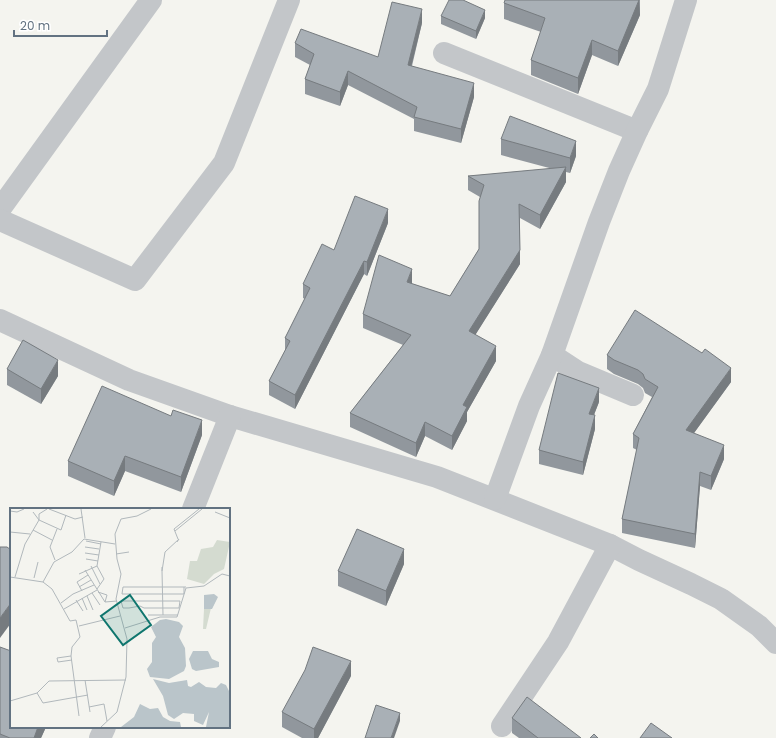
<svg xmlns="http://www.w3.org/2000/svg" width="776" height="738" viewBox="0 0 776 738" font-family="Poppins,sans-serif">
  <rect width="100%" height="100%" fill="#f4f4ef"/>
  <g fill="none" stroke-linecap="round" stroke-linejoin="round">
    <g stroke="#c3c6c9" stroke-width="22">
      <path d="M 444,53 L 637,131"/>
      <path d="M 0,209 L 151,0"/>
      <path d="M 0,220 L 135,280 L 224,163 L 289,0"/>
      <path d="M 0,320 L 129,380 L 230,416 L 437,477 L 610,545 L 639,560 L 691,584 L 721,599 L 759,626 L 776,643"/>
      <path d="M 552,355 L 578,372 L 633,395"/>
      <path d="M 495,499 L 529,406 L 552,355 L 599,222 L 619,171 L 637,131 L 658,89 L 686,0"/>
      <path d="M 193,509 L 230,416"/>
      <path d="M 502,726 L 558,642 L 610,545"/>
      <path d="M 100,738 L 105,727"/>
    </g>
  </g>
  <g fill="#91979d">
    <path d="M 640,0 L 640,15 L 618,66 L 592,55 L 578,94 L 531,75 L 531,60 L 541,32 L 504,19 L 504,3 Z"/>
    <path d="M 441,16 L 485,18 L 476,39 L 441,24 Z"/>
    <path d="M 422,23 L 412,66 L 474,97 L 461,143 L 414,131 L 414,119 L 348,85 L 340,106 L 305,94 L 305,79 L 310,65 L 295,57 L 295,43 L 378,57 Z"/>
    <path d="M 501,139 L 576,156 L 570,173 L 566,172 L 566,182 L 540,229 L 520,218 L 520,264 L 475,335 L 496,361 L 467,412 L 467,421 L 452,450 L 425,436 L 416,457 L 350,427 L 350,413 L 403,345 L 363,328 L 363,314 L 412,283 L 412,284 L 450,296 L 479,249 L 480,197 L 468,190 L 468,176 L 553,169 L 501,155 Z"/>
    <path d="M 388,223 L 367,276 L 364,274 L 295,409 L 269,395 L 269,381 L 285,351 L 285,338 L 305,299 L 303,298 L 303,284 Z"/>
    <path d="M 607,355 L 731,382 L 694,433 L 724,459 L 711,490 L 700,486 L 695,548 L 622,533 L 622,519 L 637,450 L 633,448 L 633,434 L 652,397 L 645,393 L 643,388 L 638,384 L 614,374 L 607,369 Z"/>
    <path d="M 7,369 L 58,376 L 41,404 L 7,385 Z"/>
    <path d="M 599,402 L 594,415 L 595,429 L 583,475 L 539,464 L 539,450 Z"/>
    <path d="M 202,435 L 181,492 L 125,471 L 114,496 L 68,476 L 68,461 Z"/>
    <path d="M 404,564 L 386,606 L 338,586 L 338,571 Z"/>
    <path d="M 0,647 L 46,727 L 41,738 L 0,738 Z"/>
    <path d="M 351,676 L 318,738 L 302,738 L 282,727 L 282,712 Z"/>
    <path d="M 512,718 L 581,738 L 519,738 L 512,733 Z"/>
  </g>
  <g fill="#767b7f">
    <path d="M 639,0 L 640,15 L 618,66 L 618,51 Z"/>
    <path d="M 422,9 L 422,23 L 408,79 L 408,65 Z"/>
    <path d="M 485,10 L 485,18 L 476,39 L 476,31 Z"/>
    <path d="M 592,40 L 592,55 L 578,94 L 578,78 Z"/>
    <path d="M 348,71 L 348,85 L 340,106 L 340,92 Z"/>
    <path d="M 474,83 L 474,97 L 461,143 L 461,129 Z"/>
    <path d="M 576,141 L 576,156 L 570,173 L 570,158 Z"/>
    <path d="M 566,167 L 566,182 L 540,229 L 540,215 Z"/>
    <path d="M 388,209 L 388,223 L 367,276 L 367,262 Z"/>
    <path d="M 520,250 L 520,264 L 469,345 L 469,331 Z"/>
    <path d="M 364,261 L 364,274 L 295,409 L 295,395 Z"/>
    <path d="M 412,269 L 412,283 L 407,296 L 407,282 Z"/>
    <path d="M 496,346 L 496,361 L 467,412 L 467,421 L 452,450 L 452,436 L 463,405 Z"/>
    <path d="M 58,360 L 58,376 L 41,404 L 41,389 Z"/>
    <path d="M 731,368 L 731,382 L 686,444 L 686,430 Z"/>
    <path d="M 599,388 L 599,402 L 589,427 L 589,414 Z"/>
    <path d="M 595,415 L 595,429 L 583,475 L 583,462 Z"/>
    <path d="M 202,420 L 202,435 L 181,492 L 181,477 Z"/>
    <path d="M 425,422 L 425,436 L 416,457 L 416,443 Z"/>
    <path d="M 724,445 L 724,459 L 711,490 L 711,476 Z"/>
    <path d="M 125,456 L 125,471 L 114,496 L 114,481 Z"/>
    <path d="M 700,472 L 700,486 L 695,548 L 695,534 Z"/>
    <path d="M 404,549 L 404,564 L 386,606 L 386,591 Z"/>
    <path d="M 11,603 L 11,623 L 0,638 L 0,618 Z"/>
    <path d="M 351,661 L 351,676 L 318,738 L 314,738 L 314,729 Z"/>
    <path d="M 400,713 L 400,721 L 394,738 L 391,738 Z"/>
    <path d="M 38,727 L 46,727 L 41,738 L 34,738 Z"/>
  </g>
  <g fill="#a9b0b6" stroke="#767b7f">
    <path d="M 449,0 L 463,0 L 485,10 L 476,31 L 441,16 Z"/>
    <path d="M 505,0 L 639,0 L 618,51 L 592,40 L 578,78 L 531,60 L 545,18 L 504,3 Z"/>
    <path d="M 392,2 L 422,9 L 408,65 L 474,83 L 461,129 L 414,117 L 417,107 L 348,71 L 340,92 L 305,79 L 314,54 L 295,43 L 301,29 L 378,57 Z"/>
    <path d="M 510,116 L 576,141 L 570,158 L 501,139 Z"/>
    <path d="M 566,167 L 540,215 L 519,204 L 520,250 L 469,331 L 496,346 L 463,405 L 467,407 L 452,436 L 425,422 L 416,443 L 350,413 L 411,335 L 363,314 L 379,255 L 412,269 L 407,282 L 450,296 L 479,249 L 479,201 L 484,185 L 468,176 Z"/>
    <path d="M 355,196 L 388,209 L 367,262 L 364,261 L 295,395 L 269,381 L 290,341 L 285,338 L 310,288 L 303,284 L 322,244 L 334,250 Z"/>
    <path d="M 635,310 L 702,353 L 705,349 L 731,368 L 686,430 L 724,445 L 711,476 L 700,472 L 695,534 L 622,519 L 639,438 L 633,434 L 658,387 L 645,379 L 643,374 L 638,370 L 614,360 L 607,355 Z"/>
    <path d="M 23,340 L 58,360 L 41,389 L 7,369 Z"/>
    <path d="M 558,373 L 599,388 L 589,414 L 595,415 L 583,462 L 539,450 Z"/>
    <path d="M 102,386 L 171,416 L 173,410 L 202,420 L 181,477 L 125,456 L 114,481 L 68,461 Z"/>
    <path d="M 357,529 L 404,549 L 386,591 L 338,571 Z"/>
    <path d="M 0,547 L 7,547 L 11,550 L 11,603 L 0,618 Z"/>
    <path d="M 0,647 L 11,651 L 11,727 L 38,727 L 34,738 L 10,738 L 0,734 Z"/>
    <path d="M 313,647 L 351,661 L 314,729 L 282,712 L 305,670 Z"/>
    <path d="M 527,697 L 581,738 L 538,738 L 512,718 Z"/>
    <path d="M 376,705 L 400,713 L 391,738 L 365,738 Z"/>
    <path d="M 651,723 L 672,738 L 640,738 Z"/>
    <path d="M 594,734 L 598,738 L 590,738 Z"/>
  </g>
  <g transform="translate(10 508)">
    <rect width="220" height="220" fill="#f4f4ef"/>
    <path d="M 207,32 L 220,34 L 214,61 L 204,66 L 194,76 L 177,71 L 180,53 L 187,53 L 191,41 L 203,39 ZM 201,100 L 196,121 L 193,121 L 194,101 Z" fill="#d4dbd0"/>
    <path d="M 194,87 L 204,86 L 208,89 L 202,101 L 194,101 ZM 156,111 L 169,114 L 173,118 L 169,129 L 175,140 L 176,158 L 174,163 L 159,171 L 140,169 L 137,161 L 142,154 L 142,135 L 146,129 L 141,119 L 150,112 ZM 183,143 L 198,143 L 202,151 L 209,154 L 209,159 L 186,163 L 182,161 L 179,151 ZM 143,171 L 159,175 L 177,172 L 178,178 L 181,179 L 189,174 L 196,179 L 206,180 L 211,175 L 216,177 L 220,185 L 220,219 L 196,219 L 199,204 L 193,217 L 184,213 L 184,206 L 173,205 L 164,211 L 158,207 L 153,188 ZM 130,196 L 140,201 L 148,200 L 153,209 L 160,213 L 170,214 L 171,219 L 111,219 L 124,209 Z" fill="#bac5ca"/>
    <path fill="none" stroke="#b1b8bc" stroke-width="1" d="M 39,1 L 65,11 L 73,9M 71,1 L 75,30M 0,3 L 7,4 L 14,1M 23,4 L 29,12 L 51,22 L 56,7M 205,4 L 220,10M 23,22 L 42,32M 165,23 L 192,1M 0,24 L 20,26M 168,31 L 164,21 L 189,1M 76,33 L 91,36M 75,39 L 89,41M 75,45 L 89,47M 106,46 L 119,44M 76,51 L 88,53M 45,52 L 40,39 L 47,21M 81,58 L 90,76M 152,59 L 152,63 L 155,44 L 169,31 L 167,34M 75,62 L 95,94 L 107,93M 152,63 L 153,107M 69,66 L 87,58M 0,69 L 33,74 L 42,81 L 60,113 L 66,112 L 70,129 L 62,139 L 61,148 L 69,208M 5,69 L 15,36 L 29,12 L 29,6 L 37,1M 24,70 L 28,54M 33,74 L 44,54 L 62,44 L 74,31 L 105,36M 69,79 L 81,72M 174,79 L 174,86 L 112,86 L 113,79 L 176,79M 87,81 L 94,71 L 87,58 L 91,34M 72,83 L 67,74 L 78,67M 88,84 L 97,87 L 95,94M 82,85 L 90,97M 77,88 L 83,102M 72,90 L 77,102M 66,92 L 73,103M 111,93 L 170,93 L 169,100 L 134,100 L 130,98 L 119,100 L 113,100 ZM 51,95 L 63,86 L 84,77M 54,101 L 87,82M 138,107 L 168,107M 69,118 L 110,108M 115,120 L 150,109 L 167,109 L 176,80 L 194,78 L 212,66 L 220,68M 61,148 L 47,150 L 48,154 L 62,152M 75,172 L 80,204M 27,185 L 33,195 L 78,187M 0,193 L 27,185 L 39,173 L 116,172M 79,199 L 94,196 L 97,213M 91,219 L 107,204 L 116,169 L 117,131 L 106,91 L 111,66 L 107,51 L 105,26 L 111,11 L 127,8 L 141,1"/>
    <path fill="#0f766e" fill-opacity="0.15" stroke="#0f766e" stroke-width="2" d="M 120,87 L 141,117 L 113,137 L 91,108 Z"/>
    <rect width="220" height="220" fill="none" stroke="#627281" stroke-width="2"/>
  </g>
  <path d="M14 30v6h93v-6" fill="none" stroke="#627281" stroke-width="2"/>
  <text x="20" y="30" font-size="12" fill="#627281" stroke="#ffffff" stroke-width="3" paint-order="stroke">20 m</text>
</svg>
